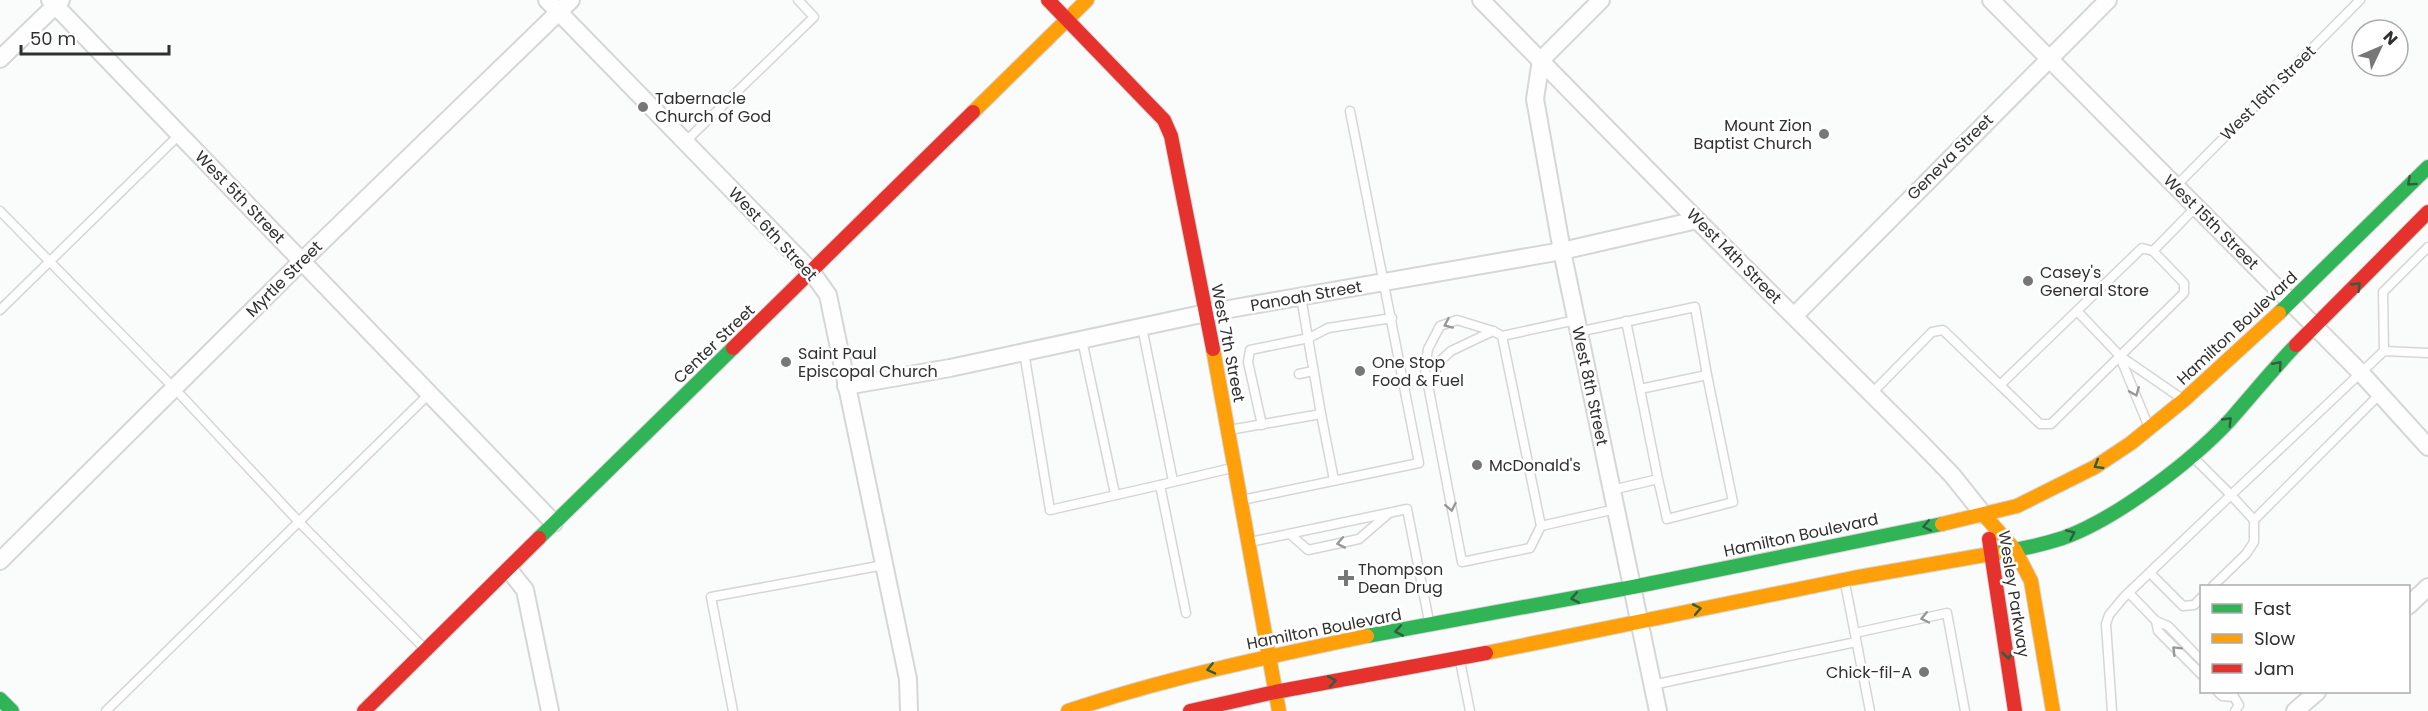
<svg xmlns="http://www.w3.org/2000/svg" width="2428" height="711" viewBox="0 0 2428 711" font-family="Poppins,sans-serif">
  <rect width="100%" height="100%" fill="#fafbfb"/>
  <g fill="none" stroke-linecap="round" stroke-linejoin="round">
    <g stroke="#d6d6d7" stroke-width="11">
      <g id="lane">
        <path d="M 685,142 L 814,17 L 798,0"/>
        <path d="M 2176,186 L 2360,0"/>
        <path d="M 0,211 L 175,389 L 300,523 L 426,650"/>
        <path d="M 2142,248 L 2153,251 L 2184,283 L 2184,293 L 2051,424 L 2040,424 L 2000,385 Z"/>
        <path d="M 2153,251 L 2196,207"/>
        <path d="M 0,310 L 179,135"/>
        <path d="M 2077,311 L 2120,356 L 2181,398"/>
        <path d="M 1626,321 L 1640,389"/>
        <path d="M 1142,327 L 1173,481"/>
        <path d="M 1578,332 L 1695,307 L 1707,375"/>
        <path d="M 1502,336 L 1541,526 L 1616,509"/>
        <path d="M 1082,340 L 1115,494"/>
        <path d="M 2384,351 L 2383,292 L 2428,247"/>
        <path d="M 1024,352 L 1050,510 L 1160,485 L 1186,613"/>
        <path d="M 2120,357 L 2148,425"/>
        <path d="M 1299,374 L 1313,371"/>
        <path d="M 1428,386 L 1440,361 L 1451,351 L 1493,331"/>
        <path d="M 1872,393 L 1932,332 L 1943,330 L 2000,385"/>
        <path d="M 1321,414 L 1334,480"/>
        <path d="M 1262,425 L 1248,362 L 1250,350 L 1309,338 L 1328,328 L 1392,318"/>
        <path d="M 1229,430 L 1321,414 L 1301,297"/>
        <path d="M 2194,458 L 2231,495 L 2384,351 L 2428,353"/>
        <path d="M 1160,485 L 1232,468"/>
        <path d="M 1612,490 L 1658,479 L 1667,519 L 1733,502 L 1707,375 L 1640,389 L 1658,479"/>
        <path d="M 1242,500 L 1419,463 L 1350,111"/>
        <path d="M 1541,526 L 1530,548 L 1462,562 L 1425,369 L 1428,349 L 1440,326 L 1457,320 L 1493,331 L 1502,336 L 1576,320"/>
        <path d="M 1290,534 L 1308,550 L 1359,539 L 1388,514"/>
        <path d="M 1250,542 L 1407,509 L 1429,621"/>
        <path d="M 2150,573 L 2183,606 L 2194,605 L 2202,597"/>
        <path d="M 1845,583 L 1870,711"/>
        <path d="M 2213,586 L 2246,554 L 2254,542 L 2254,520 L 2380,394"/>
        <path d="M 2129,593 L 2156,621 L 2168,626 L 2202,661"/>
        <path d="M 2156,621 L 2158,631 L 2202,675"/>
        <path d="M 1855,633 L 1947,613 L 1965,711"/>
        <path d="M 1460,661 L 1470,711"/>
        <path d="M 1652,685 L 1856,642"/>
        <path d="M 2218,692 L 2222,696 L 2234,697"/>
        <path d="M 2231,692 L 2239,705 L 2235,711"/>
        <path d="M 106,711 L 429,394"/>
        <path d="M 733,711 L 711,597 L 884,565"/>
        <path d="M 2112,711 L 2106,624 L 2109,615 L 2124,597 L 2231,495 L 2254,520"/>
      </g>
    </g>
    <g stroke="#d6d6d7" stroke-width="20">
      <g id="street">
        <path d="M 50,0 L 554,523"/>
        <path d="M 547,0 L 811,271 L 828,295 L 908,679 L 909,711"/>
        <path d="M 1481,0 L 1697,220 L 1919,441 L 1952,475 L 1984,515"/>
        <path d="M 1601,0 L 1541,60 L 1535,99 L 1562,251 L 1658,711"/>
        <path d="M 1991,0 L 2361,373 L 2428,447"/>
        <path d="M 0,59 L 61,0"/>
        <path d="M 1794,316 L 2108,0"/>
        <path d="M 846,386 L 950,368 L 1206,313 L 1562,251 L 1697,220"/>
        <path d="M 0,561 L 302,261 L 571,0"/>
        <path d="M 509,570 L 525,590 L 550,711"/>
        <path d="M 2408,606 L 2428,587"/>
        <path d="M 2295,711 L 2317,692"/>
      </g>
    </g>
    <g stroke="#d6d6d7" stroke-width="16">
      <g id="fast">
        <path d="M 2279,313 L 2428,167"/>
        <path d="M 539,538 L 733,348"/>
        <path d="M 1996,553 C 2018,550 2041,545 2063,538 C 2116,519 2191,462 2230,420 C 2252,395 2273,369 2296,345"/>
        <path d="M 1367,636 L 1633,587 L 1942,524"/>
        <path d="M 0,699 L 12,711"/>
      </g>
    </g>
    <g stroke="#d6d6d7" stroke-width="16">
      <g id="slow">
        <path d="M 973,112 L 1087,0"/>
        <path d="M 1213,349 L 1279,711"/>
        <path d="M 1984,515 L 2015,550 L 2031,581 L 2053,711"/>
        <path d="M 1942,524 L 2017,506 L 2095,467 L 2131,443 L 2184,400 L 2279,313"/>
        <path d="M 1486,653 L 1853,578 L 1996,553"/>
        <path d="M 1068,711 C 1166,678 1266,657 1367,636"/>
      </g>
    </g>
    <g stroke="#d6d6d7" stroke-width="16">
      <g id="jam">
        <path d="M 1048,0 L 1164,120 L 1171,136 L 1213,349"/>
        <path d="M 2296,345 L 2428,212"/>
        <path d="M 733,348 L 973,112"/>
        <path d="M 1989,539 L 2015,711"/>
        <path d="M 364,711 L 539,538"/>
        <path d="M 1190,711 L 1275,692 L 1486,653"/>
      </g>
    </g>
    <use href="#lane" stroke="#fefefe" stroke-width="8"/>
    <use href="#street" stroke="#fefefe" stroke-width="16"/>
    <use href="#fast" stroke="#30b455" stroke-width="14"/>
    <use href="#slow" stroke="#ff9f0a" stroke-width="14"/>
    <use href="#jam" stroke="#e5322d" stroke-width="14"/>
  </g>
  <defs><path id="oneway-chevron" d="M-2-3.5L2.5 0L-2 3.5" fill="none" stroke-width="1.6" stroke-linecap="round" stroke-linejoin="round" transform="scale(1.5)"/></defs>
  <g stroke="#305e3e">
    <use href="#oneway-chevron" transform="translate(2411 182) rotate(138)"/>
    <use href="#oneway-chevron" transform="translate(2357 286) rotate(-44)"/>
    <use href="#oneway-chevron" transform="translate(2278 365) rotate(-49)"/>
    <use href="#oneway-chevron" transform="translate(2228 421) rotate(-46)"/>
    <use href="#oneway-chevron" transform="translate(2098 465) rotate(149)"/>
    <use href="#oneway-chevron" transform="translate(1927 526) rotate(169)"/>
    <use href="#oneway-chevron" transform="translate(2071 534) rotate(-24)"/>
    <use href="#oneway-chevron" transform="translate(1575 598) rotate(170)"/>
    <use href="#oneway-chevron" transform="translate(1697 609) rotate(-11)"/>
    <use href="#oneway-chevron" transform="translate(1399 631) rotate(170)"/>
    <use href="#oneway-chevron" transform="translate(2008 655) rotate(82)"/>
    <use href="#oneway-chevron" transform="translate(1211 669) rotate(167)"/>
    <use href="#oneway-chevron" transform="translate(1332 681) rotate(-10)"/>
  </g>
  <g stroke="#979798">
    <use href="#oneway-chevron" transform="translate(1448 324) rotate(156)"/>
    <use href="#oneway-chevron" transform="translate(2135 392) rotate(68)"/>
    <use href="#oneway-chevron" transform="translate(1451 507) rotate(79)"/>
    <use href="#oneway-chevron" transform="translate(1341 543) rotate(169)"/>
    <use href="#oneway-chevron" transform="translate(1925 618) rotate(168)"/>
    <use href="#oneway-chevron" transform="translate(2176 650) rotate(-135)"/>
  </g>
  <g fill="#777778" stroke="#fff" stroke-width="2">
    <circle cx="643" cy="107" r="6"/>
    <circle cx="1824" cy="134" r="6"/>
    <circle cx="2028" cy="281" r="6"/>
    <circle cx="786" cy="362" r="6"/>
    <circle cx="1360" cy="371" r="6"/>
    <circle cx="1477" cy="465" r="6"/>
    <path d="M1343 569h6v6h6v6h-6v6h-6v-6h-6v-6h6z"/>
    <circle cx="1924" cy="672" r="6"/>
  </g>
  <g text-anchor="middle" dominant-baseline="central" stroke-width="5" stroke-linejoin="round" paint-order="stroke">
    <g font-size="16" fill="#303031" stroke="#fff">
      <text transform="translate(2268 93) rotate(-45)">West 16th Street</text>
      <text transform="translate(1950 157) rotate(-45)">Geneva Street</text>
      <text transform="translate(240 197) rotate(46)">West 5th Street</text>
      <text transform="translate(2211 222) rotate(45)">West 15th Street</text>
      <text transform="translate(773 234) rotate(47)">West 6th Street</text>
      <text transform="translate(1734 256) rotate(45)">West 14th Street</text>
      <text transform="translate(284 279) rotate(-45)">Myrtle Street</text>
      <text transform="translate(1306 296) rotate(-10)">Panoah Street</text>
      <text transform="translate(2237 328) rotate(-43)">Hamilton Boulevard</text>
      <text transform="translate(1228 343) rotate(79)">West 7th Street</text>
      <text transform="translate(714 344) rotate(-44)">Center Street</text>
      <text transform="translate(1590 386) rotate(78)">West 8th Street</text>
      <text transform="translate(1801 535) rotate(-12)">Hamilton Boulevard</text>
      <text transform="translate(2014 594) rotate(81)">Wesley Parkway</text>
      <text transform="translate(1324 629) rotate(-11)">Hamilton Boulevard</text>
    </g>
    <g font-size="16" fill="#303031" stroke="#fff" text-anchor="start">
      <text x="655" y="98">Tabernacle<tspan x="655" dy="18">Church of God</tspan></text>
      <text x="1812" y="125" text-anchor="end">Mount Zion<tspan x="1812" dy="18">Baptist Church</tspan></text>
      <text x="2040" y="272">Casey's<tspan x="2040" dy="18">General Store</tspan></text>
      <text x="798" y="353">Saint Paul<tspan x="798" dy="18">Episcopal Church</tspan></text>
      <text x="1372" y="362">One Stop<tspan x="1372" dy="18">Food &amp; Fuel</tspan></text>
      <text x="1489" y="465">McDonald's</text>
      <text x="1358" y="569">Thompson<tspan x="1358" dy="18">Dean Drug</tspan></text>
      <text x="1912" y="672" text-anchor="end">Chick-fil-A</text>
    </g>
  </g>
  <rect x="2200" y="585" width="210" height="108" fill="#ffffff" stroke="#acacad" stroke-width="1.5"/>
  <rect x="2212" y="604" width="30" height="9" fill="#30b455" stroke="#acacad" stroke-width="1.5"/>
  <text x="2254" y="615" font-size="18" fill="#303031">Fast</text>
  <rect x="2212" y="634" width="30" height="9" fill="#ff9f0a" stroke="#acacad" stroke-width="1.5"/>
  <text x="2254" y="645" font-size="18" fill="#303031">Slow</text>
  <rect x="2212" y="664" width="30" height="9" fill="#e5322d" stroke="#acacad" stroke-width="1.5"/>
  <text x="2254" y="675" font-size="18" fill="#303031">Jam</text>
  <g transform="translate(2380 48) rotate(46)"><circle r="28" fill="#ffffff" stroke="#acacad" stroke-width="1.5"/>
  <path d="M0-4.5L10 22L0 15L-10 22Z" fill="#777778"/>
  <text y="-9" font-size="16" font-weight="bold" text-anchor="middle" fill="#303031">N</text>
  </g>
  <path d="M21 45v9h148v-9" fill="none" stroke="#303031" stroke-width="3"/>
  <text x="30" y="45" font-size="18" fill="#303031" stroke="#ffffff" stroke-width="4.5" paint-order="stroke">50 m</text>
</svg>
